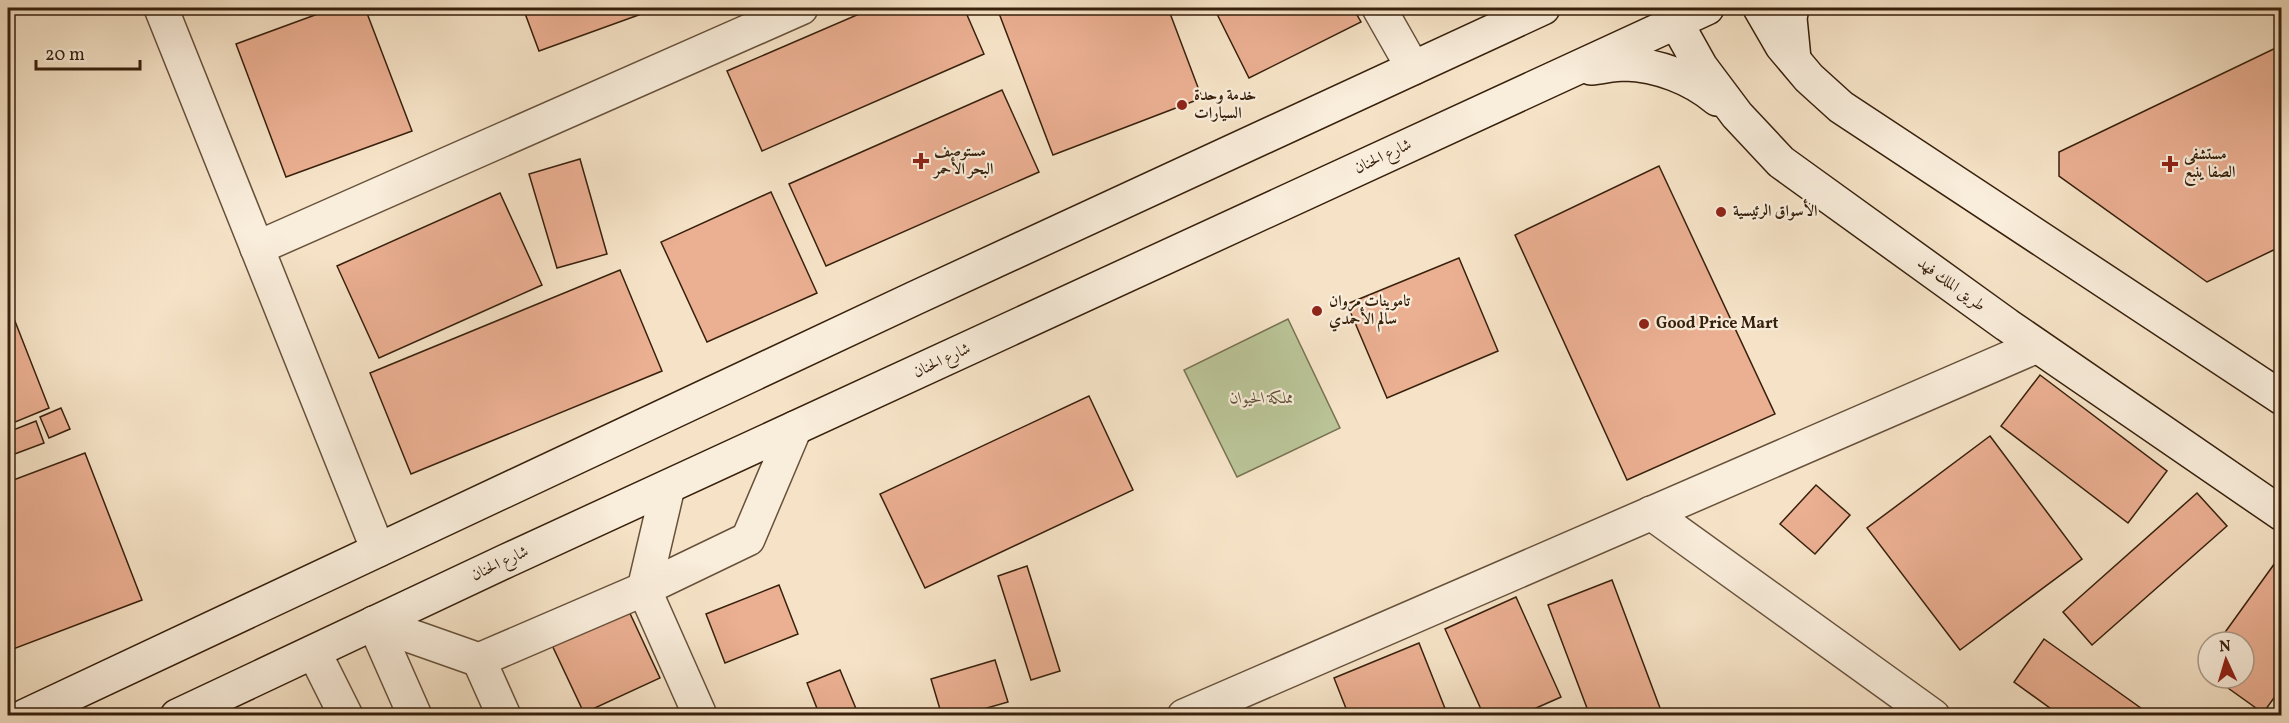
<svg xmlns="http://www.w3.org/2000/svg" width="2289" height="723" viewBox="0 0 2289 723" font-family="Vollkorn,Amiri,serif">
  <rect width="100%" height="100%" fill="#f6e3c7"/>
  <filter id="stains"><feTurbulence type="fractalNoise" baseFrequency=".00333" numOctaves="4"/><feColorMatrix values="0 0 0 0 .2 0 0 0 0 .09 0 0 0 0 .02 0 0 0 .5 -.17"/></filter>
  <radialGradient id="worn" r=".72"><stop offset=".6" stop-color="#630" stop-opacity="0"/><stop offset="1" stop-color="#630" stop-opacity=".3"/></radialGradient>
  <path fill="#bac497" stroke="#787252" stroke-width="1.5" d="M 1288,319 L 1340,428 L 1237,477 L 1184,370 Z"/>
  <g fill="#ebaf92" stroke="#37200c" stroke-width="1.5">
    <path d="M 334,8 L 365,8 L 412,131 L 286,177 L 236,44 Z"/>
    <path d="M 523,8 L 658,8 L 539,51 Z"/>
    <path d="M 873,8 L 964,8 L 984,54 L 762,151 L 727,71 Z"/>
    <path d="M 997,8 L 1168,8 L 1202,98 L 1053,155 Z"/>
    <path d="M 1214,8 L 1353,8 L 1361,22 L 1249,78 Z"/>
    <path d="M 2282,45 L 2282,246 L 2207,282 L 2059,176 L 2059,152 Z"/>
    <path d="M 1002,90 L 1039,172 L 826,266 L 789,184 Z"/>
    <path d="M 580,159 L 607,254 L 557,268 L 529,174 Z"/>
    <path d="M 1659,166 L 1775,414 L 1627,480 L 1515,235 Z"/>
    <path d="M 771,192 L 817,293 L 707,342 L 661,242 Z"/>
    <path d="M 500,193 L 542,285 L 379,358 L 337,266 Z"/>
    <path d="M 1459,258 L 1498,351 L 1387,398 L 1347,304 Z"/>
    <path d="M 620,270 L 662,371 L 411,474 L 370,373 Z"/>
    <path d="M 11,311 L 49,408 L 8,425 L 8,312 Z"/>
    <path d="M 2040,375 L 2167,471 L 2128,523 L 2001,426 Z"/>
    <path d="M 1089,396 L 1133,490 L 925,588 L 880,494 Z"/>
    <path d="M 61,408 L 70,429 L 49,438 L 40,417 Z"/>
    <path d="M 36,421 L 44,443 L 12,455 L 8,441 L 8,432 Z"/>
    <path d="M 1990,436 L 2082,559 L 1960,650 L 1867,528 Z"/>
    <path d="M 85,453 L 142,600 L 8,651 L 8,482 Z"/>
    <path d="M 1816,485 L 1850,515 L 1815,554 L 1780,524 Z"/>
    <path d="M 2197,493 L 2227,526 L 2092,645 L 2063,612 Z"/>
    <path d="M 2280,556 L 2282,558 L 2282,687 L 2263,713 L 2214,678 L 2244,678 L 2244,642 L 2218,642 Z"/>
    <path d="M 1027,566 L 1060,671 L 1031,680 L 998,576 Z"/>
    <path d="M 1612,580 L 1663,716 L 1590,716 L 1548,605 Z"/>
    <path d="M 779,585 L 798,634 L 725,663 L 706,614 Z"/>
    <path d="M 1516,597 L 1561,697 L 1518,716 L 1484,716 L 1445,629 Z"/>
    <path d="M 627,607 L 660,678 L 584,713 L 551,643 Z"/>
    <path d="M 2044,639 L 2152,716 L 2061,716 L 2014,682 Z"/>
    <path d="M 1419,643 L 1448,716 L 1349,716 L 1334,678 Z"/>
    <path d="M 2208,656 L 2208,674 L 2200,668 Z"/>
    <path d="M 995,660 L 1008,702 L 959,716 L 942,716 L 931,679 Z"/>
    <path d="M 840,670 L 859,716 L 820,716 L 807,683 Z"/>
  </g>
  <g fill="none" stroke-linecap="round" stroke-linejoin="round">
    <g stroke="#67513b" stroke-width="36">
      <g id="minor">
        <path d="M 161,8 L 378,550"/>
        <path d="M 1379,8 L 1413,68"/>
        <path d="M 257,248 L 801,8"/>
        <path d="M 668,487 L 644,589 L 699,713 L 694,716"/>
        <path d="M 1651,513 L 1933,716"/>
        <path d="M 374,623 L 479,660 L 644,589 L 748,539 L 795,428"/>
        <path d="M 374,623 L 415,716"/>
        <path d="M 314,652 L 346,716"/>
        <path d="M 479,660 L 504,716"/>
        <path d="M 1184,716 L 2037,346"/>
      </g>
    </g>
    <g stroke="#37200c" stroke-width="36">
      <g id="secondary">
        <path d="M 1668,8 L 1701,67 L 1737,115 L 1781,162 L 2007,325 L 2282,514"/>
        <path d="M 1760,8 L 1782,46 L 1809,78 L 1841,107 L 2282,398"/>
        <path d="M 1792,8 L 1790,18 L 1794,59"/>
        <path d="M 1591,68 C 1602,67 1614,64 1625,64 C 1658,65 1692,78 1717,99"/>
        <path d="M 25,716 L 915,298 L 1543,8"/>
        <path d="M 177,716 L 506,561 L 1707,8"/>
      </g>
    </g>
    <use href="#minor" stroke="#f9eddb" stroke-width="33"/>
    <use href="#secondary" stroke="#f9eddb" stroke-width="33"/>
  </g>
  <g fill="#8f2418" stroke="#f9eddb" stroke-width="2">
    <circle cx="1182" cy="105" r="6"/>
    <path d="M918 152h6v6h6v6h-6v6h-6v-6h-6v-6h6z"/>
    <path d="M2167 155h6v6h6v6h-6v6h-6v-6h-6v-6h6z"/>
    <circle cx="1721" cy="212" r="6"/>
    <circle cx="1317" cy="311" r="6"/>
    <circle cx="1644" cy="324" r="6"/>
  </g>
  <g text-anchor="middle" dominant-baseline="central" stroke-width="4.5" stroke-linejoin="round" paint-order="stroke">
    <g font-size="16" font-weight="bold" fill="#37200c" stroke="#f9eddb" text-anchor="start">
      <text x="1194" y="96">خدمة وحدة<tspan x="1194" dy="18">السيارات</tspan></text>
      <text x="934" y="152">مستوصف<tspan x="934" dy="18">البحر الأحمر</tspan></text>
      <text x="2184" y="155">مستشفى<tspan x="2184" dy="18">الصفا ينبع</tspan></text>
      <text x="1733" y="212">الأسواق الرئيسية</text>
      <text x="1329" y="302">تاموينات مروان<tspan x="1329" dy="18">سالم الأحمدي</tspan></text>
      <text x="1656" y="324">Good Price Mart</text>
    </g>
    <g font-size="16" fill="#37200c" stroke="#f9eddb">
      <text transform="translate(1383 157) rotate(-25)">شارع الحنان</text>
      <text transform="translate(1951 285) rotate(36)">طريق الملك فهد</text>
      <text transform="translate(942 361) rotate(-25)">شارع الحنان</text>
      <text transform="translate(500 564) rotate(-25)">شارع الحنان</text>
    </g>
    <g font-size="16" font-style="italic" fill="#5e5136" stroke="#f9eddb">
      <text x="1262" y="399">مملكة الحيوان</text>
    </g>
  </g>
  <rect width="2289" height="723" fill="none" stroke="#f6e3c7" stroke-width="30"/>
  <rect x="9" y="9" width="2271" height="705" fill="none" stroke="#37200c" stroke-width="3"/>
  <rect x="15" y="15" width="2259" height="693" fill="none" stroke="#37200c" stroke-width="1.5"/>
  <g transform="translate(2226 660) rotate(356)"><circle r="28" fill="#f9eddb" stroke="#ab9b88" stroke-width="1.5"/>
  <path d="M0-4.5L10 22L0 15L-10 22Z" fill="#8f2418"/>
  <text y="-9" font-size="16" font-weight="bold" text-anchor="middle" fill="#37200c">N</text>
  </g>
  <path d="M36 60v9h104v-9" fill="none" stroke="#37200c" stroke-width="3"/>
  <text x="45" y="60" font-size="18" fill="#37200c" stroke="#f9eddb" stroke-width="4.5" paint-order="stroke">20 m</text>
  <rect width="100%" height="100%" filter="url(#stains)"/>
  <rect width="100%" height="100%" fill="url(#worn)"/>
</svg>
